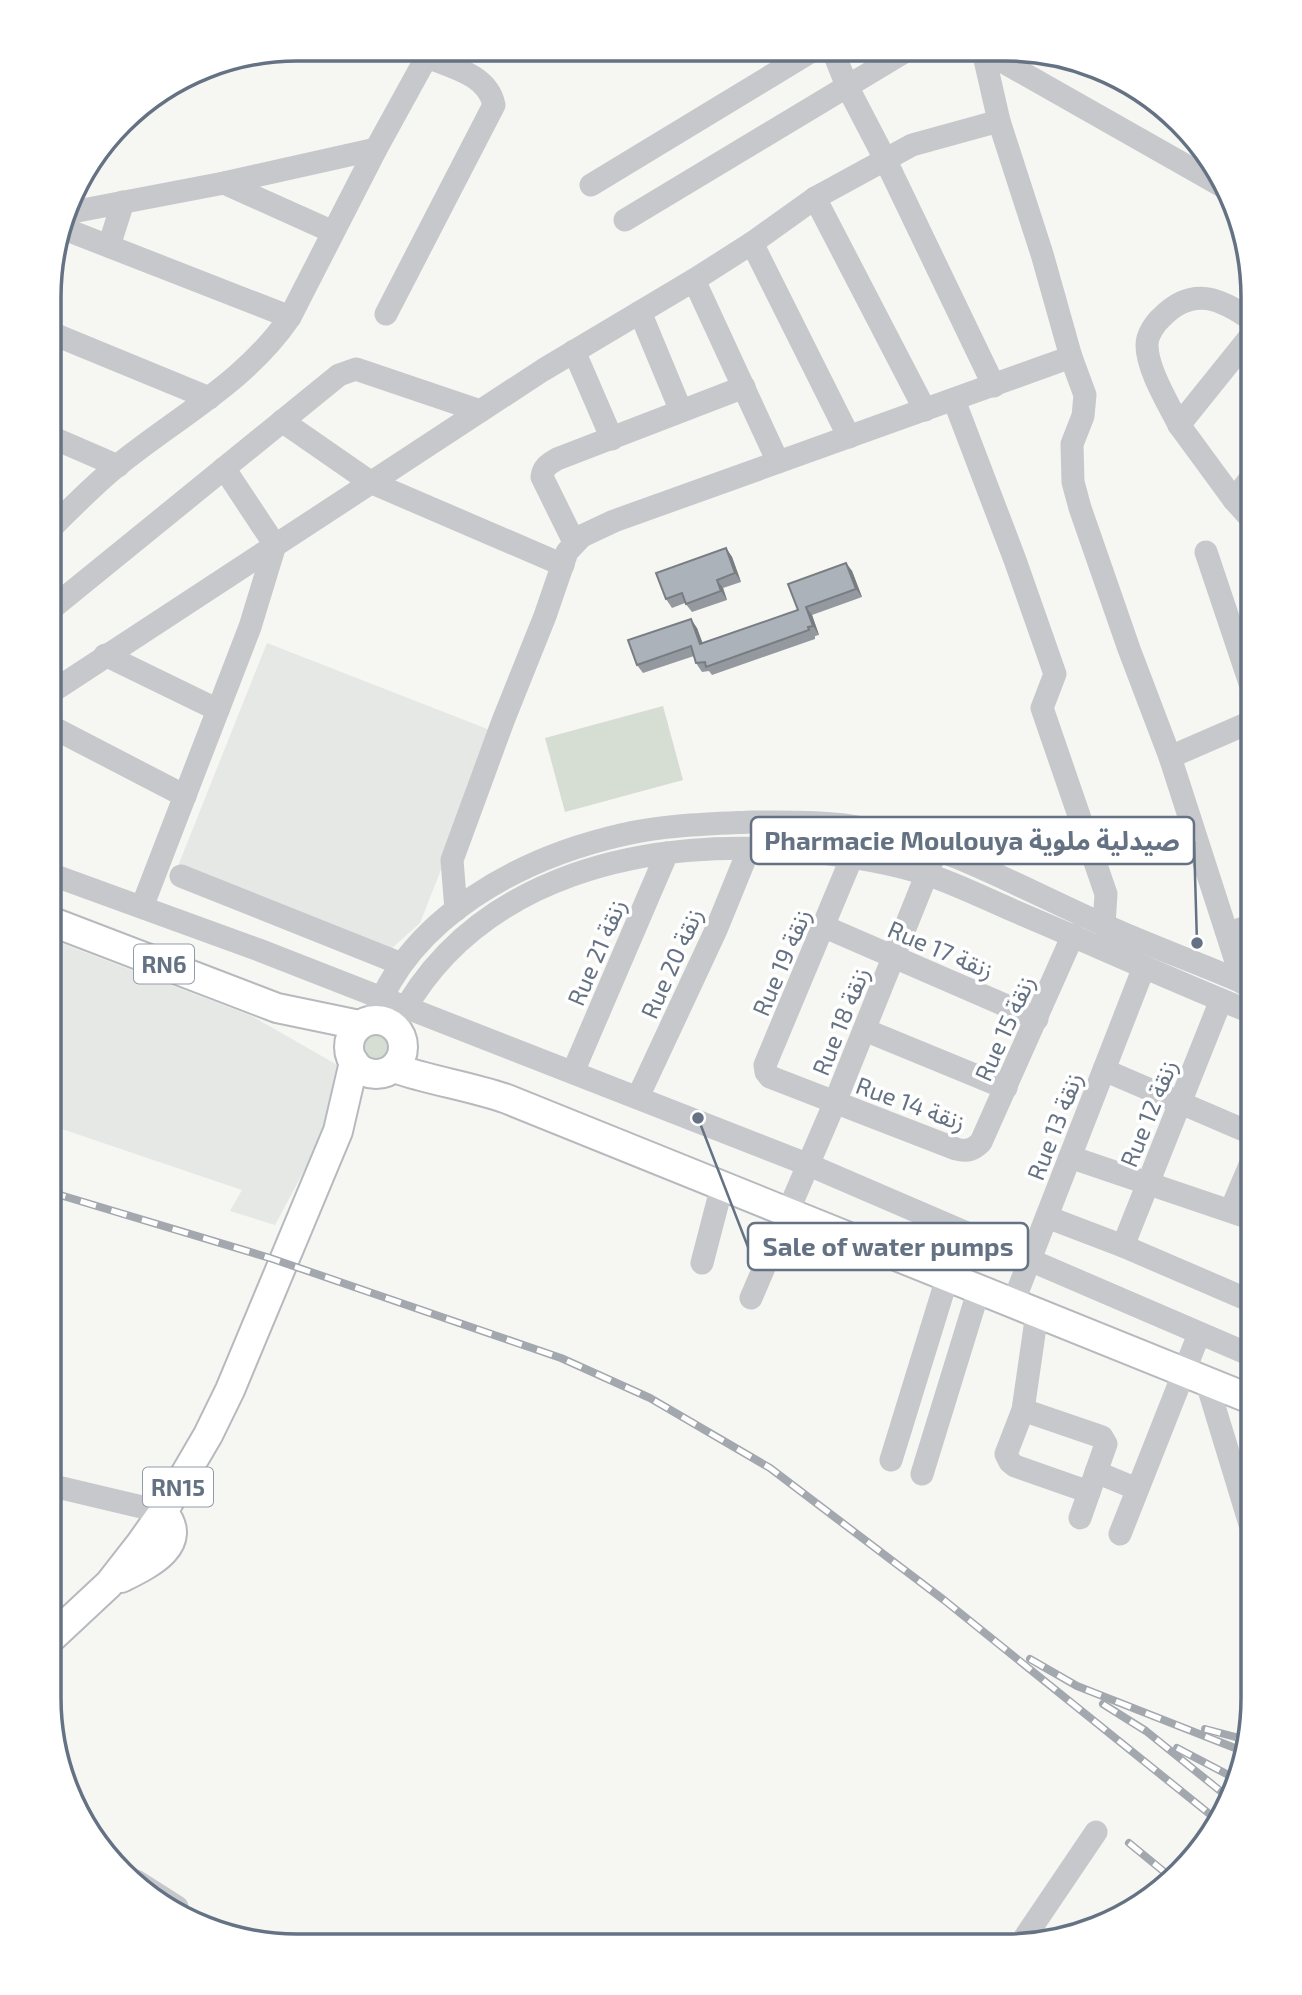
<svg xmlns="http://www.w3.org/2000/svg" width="1302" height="1995" viewBox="0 0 1302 1995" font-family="'Exo 2','Noto Sans Arabic',sans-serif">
  <rect width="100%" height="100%" fill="#f6f6f2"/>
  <g fill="#e6e8e6">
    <path d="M 267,643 L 495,732 L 420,923 L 390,950 L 178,866 Z"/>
    <path d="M 50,939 L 252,1016 L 339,1066 L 335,1113 L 275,1225 L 230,1211 L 242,1190 L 50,1125 Z"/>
  </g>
  <g fill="#d6ddd3">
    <path d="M 663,706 L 683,780 L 565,812 L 545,738 Z"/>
    <circle cx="376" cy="1048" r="20"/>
  </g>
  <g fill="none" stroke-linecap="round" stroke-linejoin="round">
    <g stroke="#b6b9be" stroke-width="32">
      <g id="major">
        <path d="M 50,921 L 277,1008 L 359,1025"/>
        <circle cx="376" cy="1047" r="27"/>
        <path d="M 394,1068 C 431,1081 470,1086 507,1099 L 1253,1400"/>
        <path d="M 121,1578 C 147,1565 191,1545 163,1512"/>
        <path d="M 49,1640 L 109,1584 L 141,1543 L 163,1512 L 208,1435 L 230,1390 L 338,1131 L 354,1062"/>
      </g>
    </g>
    <g stroke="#c6c8cc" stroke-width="23">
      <path d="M 833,51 L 847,86 L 885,159 L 994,386"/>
      <path d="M 983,51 L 999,121 L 1042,254 L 1071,357 L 1085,395 L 1083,416 L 1072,444 L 1073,482 L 1080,508 L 1129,649 L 1170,757 L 1243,983"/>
      <path d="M 984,51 L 1222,186"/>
      <path d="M 224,183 L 333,232"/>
      <path d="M 591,185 L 812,51"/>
      <path d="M 815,198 L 925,410"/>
      <path d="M 67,213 L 224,183 L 376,149"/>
      <path d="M 625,220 L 906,51"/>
      <path d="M 62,228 L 290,317"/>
      <path d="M 752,243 L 849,437"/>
      <path d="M 109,246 L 123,202"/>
      <path d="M 694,280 L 778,462"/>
      <path d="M 640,312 L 681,411"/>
      <path d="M 386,314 L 494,105 C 488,75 452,67 427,57"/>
      <path d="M 51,333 L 209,398"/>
      <path d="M 1253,333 L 1179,425 C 1168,403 1147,369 1147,345 C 1147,335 1155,323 1162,317 C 1193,285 1222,299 1253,321"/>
      <path d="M 574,351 L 612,439"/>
      <path d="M 954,400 L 1015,560 L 1055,674 L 1042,708 L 1106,894 L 1104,925"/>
      <path d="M 282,421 L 370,482 L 563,565"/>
      <path d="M 1179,425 L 1234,500 L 1253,521"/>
      <path d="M 51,437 L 118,466"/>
      <path d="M 1234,500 L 1253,475"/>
      <path d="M 51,528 C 72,507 94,485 117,466 C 177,417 246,382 290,317 L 376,149 L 431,49"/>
      <path d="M 574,542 L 542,477 C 543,467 549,464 557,459 L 744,387"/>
      <path d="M 1206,552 L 1253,692"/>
      <path d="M 51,609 L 339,375 L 356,369 L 480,411"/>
      <path d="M 105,655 L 218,710"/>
      <path d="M 50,693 L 543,370 L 694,280 L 752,243 L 815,198 L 912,145 L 999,121"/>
      <path d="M 50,726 L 185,796"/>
      <path d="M 1170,757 L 1253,721"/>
      <path d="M 852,857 L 765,1065 L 766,1072 L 770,1077 L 956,1149 C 967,1152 973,1150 981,1142 L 1073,935"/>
      <path d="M 50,874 L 259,950 L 809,1165 L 1253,1356"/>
      <path d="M 181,876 L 399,963"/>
      <path d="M 142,907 L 250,627 L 275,545 L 224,468"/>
      <path d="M 456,910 L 452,860 L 503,721 L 545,616 L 567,552 L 582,536 L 614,521 L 1071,357"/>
      <path d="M 825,927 L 1037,1019"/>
      <path d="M 1229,933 L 1253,925"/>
      <path d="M 373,1020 C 408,917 521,858 621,835 C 664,825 708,824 752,822 C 790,822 830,821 868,829 C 951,847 1025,890 1102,924 C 1151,947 1203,964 1253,987"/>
      <path d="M 395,1027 C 473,872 652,835 811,852 C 850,856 889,862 926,874 C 957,884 988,900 1019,913 C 1097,946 1174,981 1253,1013"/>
      <path d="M 865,1030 L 1006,1088"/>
      <path d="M 1104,1070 L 1253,1134"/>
      <path d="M 573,1072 L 667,853"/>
      <path d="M 638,1097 L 716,930 L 749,849"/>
      <path d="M 1070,1157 L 1253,1219"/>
      <path d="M 1231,1210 L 1253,1158"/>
      <path d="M 1047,1217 L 1123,1246 L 1253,1302"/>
      <path d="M 1123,1246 L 1221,1000"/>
      <path d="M 702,1263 L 722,1186"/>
      <path d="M 751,1298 L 835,1102 L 932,861"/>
      <path d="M 1013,1303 L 1144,967"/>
      <path d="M 1037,1313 L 1023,1410 L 1006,1454 L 1010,1462 L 1015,1466 L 1089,1492"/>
      <path d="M 1206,1380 L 1253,1534"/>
      <path d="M 1023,1410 L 1102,1437 L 1106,1444 L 1080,1518"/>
      <path d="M 891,1460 L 948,1275"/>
      <path d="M 1096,1472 L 1137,1489"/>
      <path d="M 922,1474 L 979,1289"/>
      <path d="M 49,1485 L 163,1512"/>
      <path d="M 1120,1534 L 1199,1334"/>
      <path d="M 136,1881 L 177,1907"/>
      <path d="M 1021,1943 L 1096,1832"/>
    </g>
    <use href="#major" stroke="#fff" stroke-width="28"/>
    <g stroke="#a3a8af" stroke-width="8">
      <g id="rail">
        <path d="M 50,1192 L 270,1258 L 561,1358 L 650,1398 L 770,1468 L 944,1600 L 1217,1820"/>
        <path d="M 1030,1659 L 1077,1686 L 1245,1752"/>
        <path d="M 1103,1704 L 1146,1731 L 1229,1798"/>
        <path d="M 1205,1729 L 1247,1740"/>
        <path d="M 1177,1748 L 1238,1780"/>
        <path d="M 1129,1843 L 1168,1875"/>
      </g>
    </g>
    <use href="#rail" stroke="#fff" stroke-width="5" stroke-dasharray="16" stroke-linecap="butt"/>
  </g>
  <g fill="#93999f">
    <path d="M 726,548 L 732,557 L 741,582 L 723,588 L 727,600 L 692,612 L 685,603 L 672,608 L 666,599 Z"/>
    <path d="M 846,563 L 852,571 L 862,597 L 812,615 L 819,635 L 815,636 L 815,639 L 712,675 L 709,671 L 702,672 L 696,663 L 694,656 L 643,673 L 637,665 L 697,628 L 702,643 L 798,610 Z"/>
  </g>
  <g fill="#787d82">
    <path d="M 726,548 L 732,557 L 741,582 L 735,573 Z"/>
    <path d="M 846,563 L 852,571 L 862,597 L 856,589 Z"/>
    <path d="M 717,580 L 723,588 L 727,600 L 721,591 Z"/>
    <path d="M 806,607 L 812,615 L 819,635 L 813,626 Z"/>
    <path d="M 691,619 L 697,628 L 706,652 L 700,644 Z"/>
  </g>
  <g fill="#abb2b9" stroke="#787d82" stroke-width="2">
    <path d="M 726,548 L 735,573 L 717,580 L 721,591 L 686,604 L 682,593 L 666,599 L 656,573 Z"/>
    <path d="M 846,563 L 856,589 L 806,607 L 813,626 L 808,627 L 809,630 L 706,667 L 705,662 L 696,663 L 691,646 L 637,665 L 628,640 L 691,619 L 700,644 L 798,610 L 788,584 Z"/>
  </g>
  <g text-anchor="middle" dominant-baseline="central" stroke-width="7" stroke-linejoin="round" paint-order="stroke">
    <g fill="#fff" stroke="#929ca9" stroke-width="2">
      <rect x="134" y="944.5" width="60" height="39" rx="5"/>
      <rect x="143" y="1467.5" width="70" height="39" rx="5"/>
    </g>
    <g font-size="23" font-weight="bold" fill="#647284">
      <text x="164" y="964">RN6</text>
      <text x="178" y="1487">RN15</text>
    </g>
    <g font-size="24" fill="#647284" stroke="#fff">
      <text transform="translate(941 949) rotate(23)">Rue 17 زنقة</text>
      <text transform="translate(596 952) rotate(-67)">Rue 21 زنقة</text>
      <text transform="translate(781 962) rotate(-67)">Rue 19 زنقة</text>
      <text transform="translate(671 963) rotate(-66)">Rue 20 زنقة</text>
      <text transform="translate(840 1021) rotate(-68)">Rue 18 زنقة</text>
      <text transform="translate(1004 1028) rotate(-66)">Rue 15 زنقة</text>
      <text transform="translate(911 1103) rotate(20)">Rue 14 زنقة</text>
      <text transform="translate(1148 1113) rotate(-68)">Rue 12 زنقة</text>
      <text transform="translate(1054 1126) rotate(-69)">Rue 13 زنقة</text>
    </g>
  </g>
  <path d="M0 0H1302V1995H0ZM297 61H1005A236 236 0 0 1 1241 297V1698A236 236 0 0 1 1005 1934H297A236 236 0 0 1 61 1698V297A236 236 0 0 1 297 61Z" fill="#fff" fill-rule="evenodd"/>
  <path fill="none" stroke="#647284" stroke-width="3.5" d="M297 61H1005A236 236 0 0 1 1241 297V1698A236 236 0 0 1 1005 1934H297A236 236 0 0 1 61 1698V297A236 236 0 0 1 297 61Z"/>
  <path fill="none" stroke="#647284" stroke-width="2.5" d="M1197 943L1194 841M698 1118L748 1247"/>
  <g fill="#647284" stroke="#fff" stroke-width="2.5">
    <circle cx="1197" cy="943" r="7"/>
    <circle cx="698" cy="1118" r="7"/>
  </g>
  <g fill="#fff" stroke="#647284" stroke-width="2.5">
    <rect x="751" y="817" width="443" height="47" rx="7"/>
    <rect x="748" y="1223" width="280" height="47" rx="7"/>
  </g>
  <g font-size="26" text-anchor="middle" font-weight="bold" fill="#647284">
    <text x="972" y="850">Pharmacie Moulouya صيدلية ملوية</text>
    <text x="888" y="1256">Sale of water pumps</text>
  </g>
</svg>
